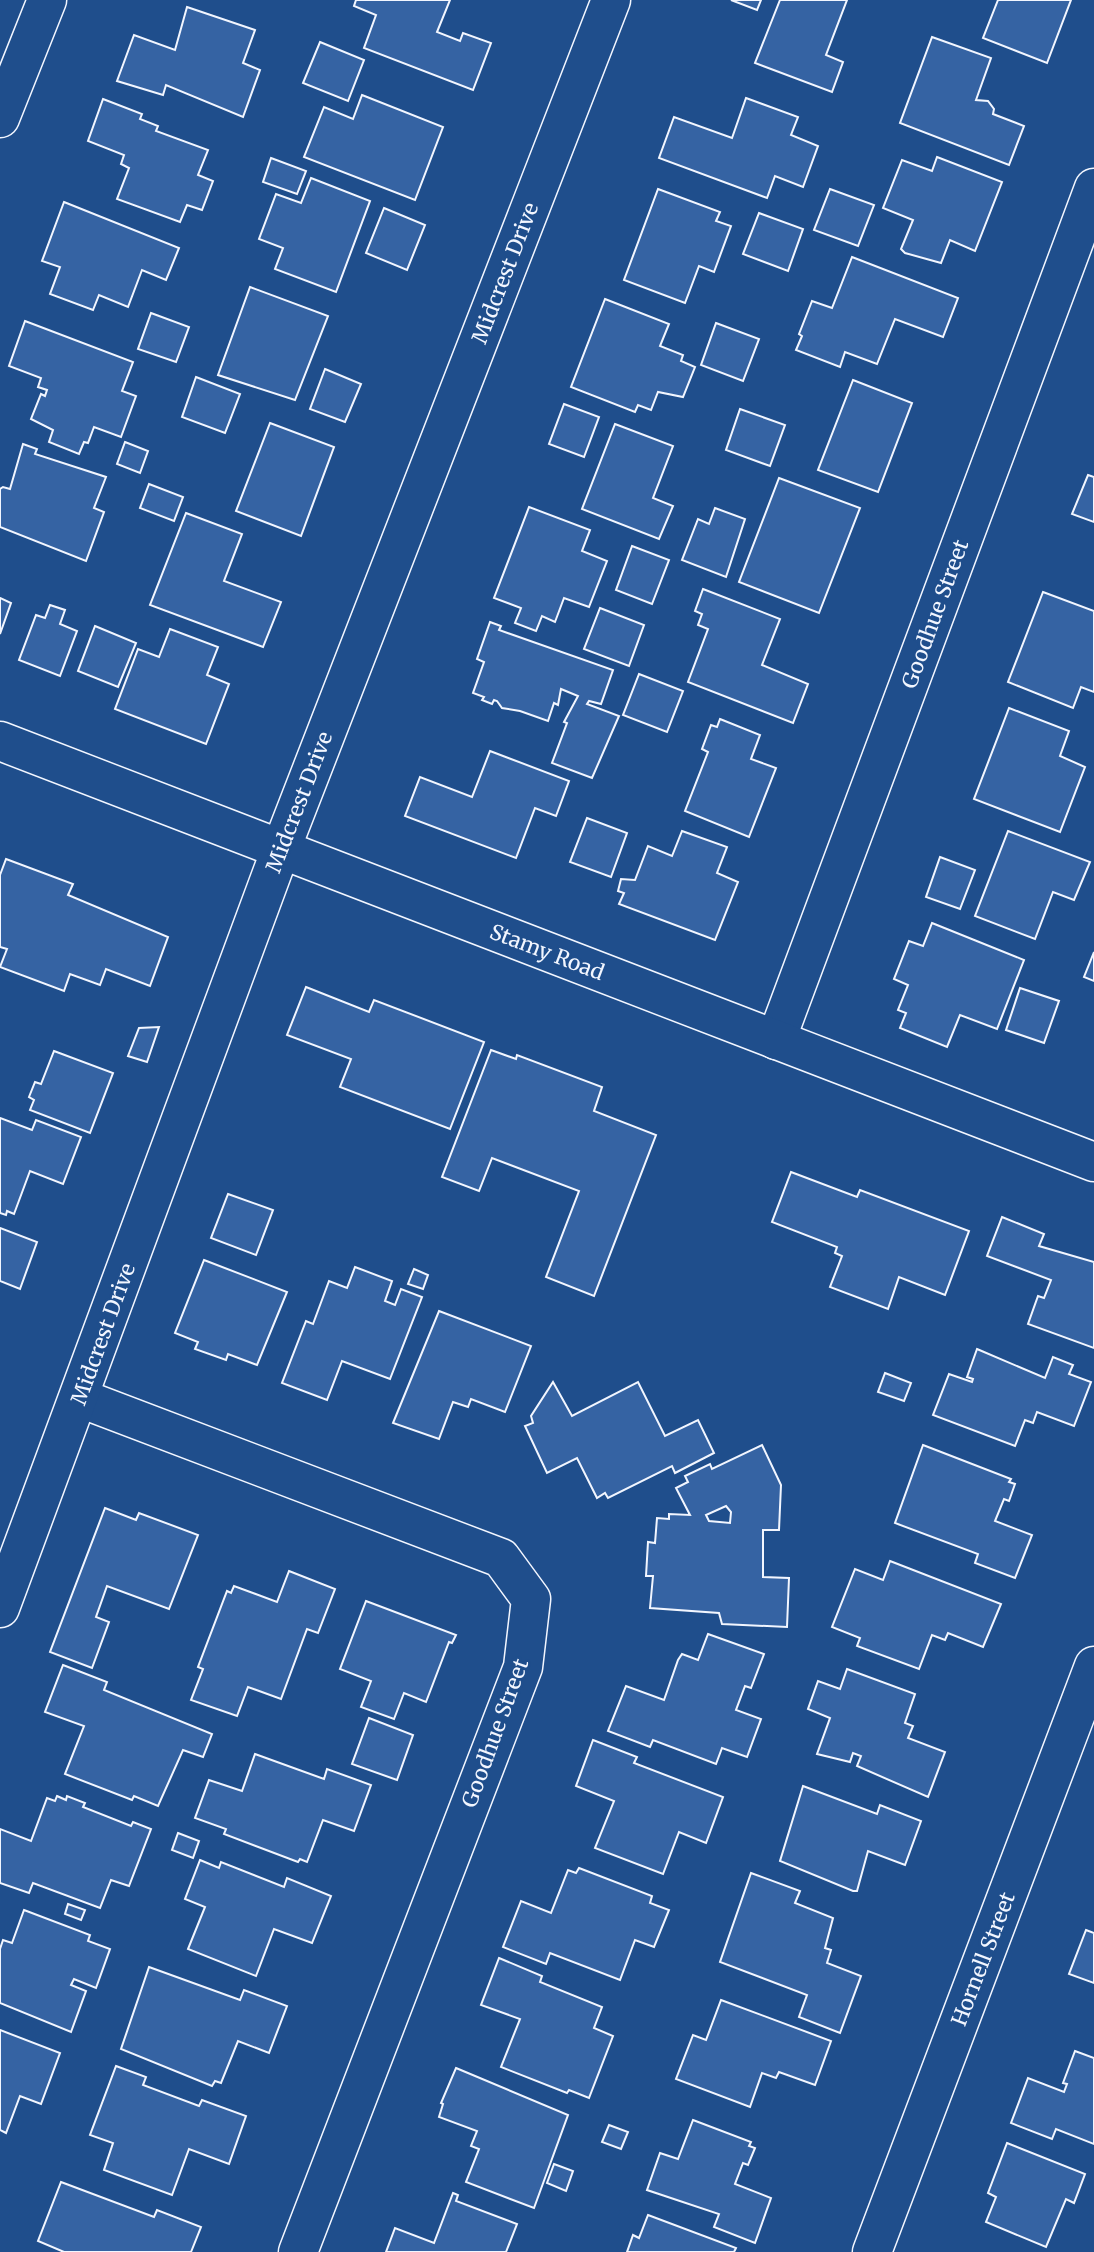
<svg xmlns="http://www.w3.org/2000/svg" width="1094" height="2252" viewBox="0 0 1094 2252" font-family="Merriweather,serif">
  <rect width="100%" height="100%" fill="#1f4e8c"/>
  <g fill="#3563a3" stroke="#f2f6ff" stroke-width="2" fill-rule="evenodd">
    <path d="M 356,0 L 450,0 L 437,32 L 460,41 L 463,33 L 491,43 L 473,90 L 364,48 L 376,15 L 354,6 Z"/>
    <path d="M 731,0 L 761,0 L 757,10 Z"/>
    <path d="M 780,0 L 847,0 L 826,55 L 843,62 L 832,92 L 755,63 Z"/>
    <path d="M 998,0 L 1071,0 L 1047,63 L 983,38 Z"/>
    <path d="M 187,7 L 255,30 L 243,63 L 260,70 L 243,117 L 166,85 L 163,95 L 117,81 L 134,35 L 175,50 Z"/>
    <path d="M 932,37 L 991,58 L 976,100 L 988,101 L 994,109 L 993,114 L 1024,126 L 1009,165 L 900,123 Z"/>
    <path d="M 320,42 L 364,60 L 348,101 L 303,83 Z"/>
    <path d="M 362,95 L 443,127 L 415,200 L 304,157 L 324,107 L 353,119 Z"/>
    <path d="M 746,98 L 798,117 L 791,135 L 818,146 L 803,187 L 775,176 L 767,198 L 659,158 L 674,117 L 732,138 Z"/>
    <path d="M 103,99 L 142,114 L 140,119 L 158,126 L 156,131 L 208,150 L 198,175 L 213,181 L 202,210 L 187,205 L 180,222 L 117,199 L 129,168 L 121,164 L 124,155 L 88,141 Z"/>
    <path d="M 937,157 L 1002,182 L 975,251 L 950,240 L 941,263 L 905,253 L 901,249 L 913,220 L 883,208 L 902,160 L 932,171 Z"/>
    <path d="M 271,158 L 306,171 L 297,194 L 263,182 Z"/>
    <path d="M 311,178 L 370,201 L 336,292 L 275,269 L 283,248 L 259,239 L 276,194 L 301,203 Z"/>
    <path d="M 658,189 L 720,212 L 716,221 L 731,226 L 714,272 L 699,266 L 685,303 L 624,280 Z"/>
    <path d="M 830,189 L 874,205 L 858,246 L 814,230 Z"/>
    <path d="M 64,202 L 179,248 L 166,280 L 142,270 L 128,307 L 99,295 L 93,310 L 50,294 L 60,267 L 42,261 Z"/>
    <path d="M 384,208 L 425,225 L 407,270 L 366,253 Z"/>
    <path d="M 759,213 L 803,229 L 788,271 L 743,254 Z"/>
    <path d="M 852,257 L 958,298 L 943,337 L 895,319 L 877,364 L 845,352 L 840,367 L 796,350 L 802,336 L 799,334 L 812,301 L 832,308 Z"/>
    <path d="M 250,287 L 328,316 L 295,400 L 218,375 Z"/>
    <path d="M 605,299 L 669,324 L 660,346 L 683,355 L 681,361 L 695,367 L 683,397 L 658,392 L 651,410 L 638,405 L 635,412 L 571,387 Z"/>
    <path d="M 151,313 L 189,327 L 176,362 L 138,349 Z"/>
    <path d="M 25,321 L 133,362 L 122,391 L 136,396 L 121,437 L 94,427 L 88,443 L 84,442 L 79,454 L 49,442 L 53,430 L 31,419 L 41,394 L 45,396 L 47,390 L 38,387 L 41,378 L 9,366 Z"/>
    <path d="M 716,323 L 759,339 L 743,381 L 701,365 Z"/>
    <path d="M 325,369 L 361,384 L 345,422 L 310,409 Z"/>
    <path d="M 196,377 L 240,394 L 225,433 L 182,417 Z"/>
    <path d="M 853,380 L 912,403 L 878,492 L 818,470 Z"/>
    <path d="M 564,404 L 599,417 L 584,457 L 549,444 Z"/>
    <path d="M 740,409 L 785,425 L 770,466 L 726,450 Z"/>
    <path d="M 270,423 L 334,447 L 301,536 L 236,511 Z"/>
    <path d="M 615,424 L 673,446 L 653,498 L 673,506 L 659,539 L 582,509 Z"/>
    <path d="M 125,442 L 148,451 L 140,473 L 117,464 Z"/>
    <path d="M 23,444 L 37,449 L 35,454 L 106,477 L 94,508 L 104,512 L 86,561 L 0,527 L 0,489 L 3,487 L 10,489 Z"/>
    <path d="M 1088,475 L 1094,477 L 1094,522 L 1072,514 Z"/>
    <path d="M 779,478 L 860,508 L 819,613 L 739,582 Z"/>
    <path d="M 149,484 L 183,497 L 174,521 L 140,508 Z"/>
    <path d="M 529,507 L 590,530 L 582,551 L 607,561 L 589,607 L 564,598 L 555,622 L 542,616 L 536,631 L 515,623 L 521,608 L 494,598 Z"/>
    <path d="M 715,508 L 745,519 L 726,577 L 682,560 L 698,519 L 709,524 Z"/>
    <path d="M 186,513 L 242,534 L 224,581 L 281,602 L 263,647 L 150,605 Z"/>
    <path d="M 632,546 L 669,560 L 652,604 L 616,590 Z"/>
    <path d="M 703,589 L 780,619 L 762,665 L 808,684 L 793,723 L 688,682 L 708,629 L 698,625 L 702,614 L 695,611 Z"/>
    <path d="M 1043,592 L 1094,611 L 1094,692 L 1081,687 L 1073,708 L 1008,682 Z"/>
    <path d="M 0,598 L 11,603 L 0,634 Z"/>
    <path d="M 50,605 L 65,610 L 60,624 L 77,631 L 60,676 L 19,660 L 36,615 L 45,618 Z"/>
    <path d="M 600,608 L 644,625 L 629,666 L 584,649 Z"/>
    <path d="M 490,622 L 501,626 L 499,630 L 613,670 L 601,704 L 589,701 L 587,704 L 619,716 L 592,778 L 552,763 L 567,723 L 564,722 L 578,696 L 561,689 L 558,705 L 554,703 L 548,721 L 520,711 L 502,708 L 497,701 L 494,700 L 492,704 L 482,700 L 484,697 L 473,693 L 484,662 L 477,659 Z"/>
    <path d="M 95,626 L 136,643 L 118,687 L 78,671 Z"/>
    <path d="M 170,629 L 218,647 L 207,675 L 229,684 L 206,744 L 115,709 L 138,649 L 159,657 Z"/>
    <path d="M 639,674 L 683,691 L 667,732 L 623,715 Z"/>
    <path d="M 1009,708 L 1069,731 L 1060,756 L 1085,767 L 1060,832 L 974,799 Z"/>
    <path d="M 720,719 L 760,735 L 751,759 L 776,768 L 749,837 L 685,811 L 708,752 L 702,749 L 711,725 L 717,727 Z"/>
    <path d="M 490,751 L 569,781 L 556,816 L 535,808 L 516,858 L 405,816 L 420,777 L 472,797 Z"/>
    <path d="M 587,818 L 627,833 L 611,877 L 570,862 Z"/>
    <path d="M 682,831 L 727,847 L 717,873 L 738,882 L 715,940 L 619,904 L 624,893 L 618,891 L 621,879 L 635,880 L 648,846 L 672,856 Z"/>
    <path d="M 1008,831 L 1090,862 L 1074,900 L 1053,892 L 1035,939 L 975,916 Z"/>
    <path d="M 940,857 L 975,870 L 960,909 L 926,897 Z"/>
    <path d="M 6,859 L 73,884 L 68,895 L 168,937 L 150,986 L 106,969 L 100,985 L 70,974 L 64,991 L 0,967 L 7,949 L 0,947 L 0,875 Z"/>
    <path d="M 932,923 L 1024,960 L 997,1029 L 960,1015 L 947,1047 L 900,1028 L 906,1013 L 898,1010 L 908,985 L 894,979 L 909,941 L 923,946 Z"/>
    <path d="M 1094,952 L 1094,981 L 1084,977 Z"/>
    <path d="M 306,987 L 369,1012 L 374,1000 L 484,1042 L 450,1129 L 340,1087 L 351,1059 L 287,1035 Z"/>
    <path d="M 1020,988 L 1059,1001 L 1044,1043 L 1006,1030 Z"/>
    <path d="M 159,1027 L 147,1062 L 128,1056 L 139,1028 Z"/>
    <path d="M 491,1050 L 516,1059 L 517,1055 L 602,1087 L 594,1111 L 656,1135 L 594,1296 L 546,1277 L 579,1191 L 492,1158 L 479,1191 L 442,1177 Z"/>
    <path d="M 54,1051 L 113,1073 L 90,1133 L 30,1110 L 34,1100 L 29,1097 L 35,1082 L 41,1084 Z"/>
    <path d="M 0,1118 L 32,1130 L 36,1120 L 81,1137 L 63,1184 L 30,1171 L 14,1214 L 7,1211 L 6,1215 L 0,1213 Z"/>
    <path d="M 791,1172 L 857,1197 L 860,1190 L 969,1231 L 945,1295 L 899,1277 L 888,1309 L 830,1287 L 842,1256 L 835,1253 L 837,1247 L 772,1222 Z"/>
    <path d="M 228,1194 L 273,1210 L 256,1255 L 211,1238 Z"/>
    <path d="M 1002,1217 L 1044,1234 L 1039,1246 L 1094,1262 L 1094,1348 L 1028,1324 L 1038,1296 L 1044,1298 L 1051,1280 L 987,1256 Z"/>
    <path d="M 0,1228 L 37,1242 L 20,1289 L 0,1281 Z"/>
    <path d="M 204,1260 L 287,1292 L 257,1365 L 228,1354 L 226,1360 L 195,1349 L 198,1342 L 175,1333 Z"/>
    <path d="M 355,1267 L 392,1281 L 385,1301 L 395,1305 L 401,1289 L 422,1297 L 390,1379 L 342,1361 L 327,1400 L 282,1383 L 306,1321 L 313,1324 L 329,1281 L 347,1288 Z"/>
    <path d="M 414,1269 L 428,1275 L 423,1289 L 408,1284 Z"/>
    <path d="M 439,1311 L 531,1346 L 505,1412 L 471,1399 L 468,1407 L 453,1402 L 439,1439 L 393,1423 Z"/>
    <path d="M 977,1349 L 1045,1378 L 1053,1357 L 1073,1365 L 1069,1374 L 1091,1382 L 1074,1426 L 1037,1412 L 1033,1423 L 1025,1420 L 1015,1446 L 933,1415 L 949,1374 L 972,1382 L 973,1379 L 967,1377 Z"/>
    <path d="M 885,1373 L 911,1383 L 904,1401 L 878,1392 Z"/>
    <path d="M 553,1382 L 572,1416 L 638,1382 L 665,1436 L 698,1420 L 714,1453 L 675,1473 L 672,1466 L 608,1498 L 605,1493 L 597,1498 L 577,1458 L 547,1473 L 525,1426 L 533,1423 L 531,1416 Z"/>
    <path d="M 762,1445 L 781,1485 L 779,1530 L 763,1530 L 763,1577 L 789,1578 L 787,1627 L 722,1624 L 719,1613 L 650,1608 L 653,1576 L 646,1576 L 648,1542 L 655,1543 L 657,1518 L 669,1519 L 669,1514 L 690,1515 L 676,1488 L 688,1482 L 685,1476 L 710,1464 L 712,1469 ZM 726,1506 L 731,1512 L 730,1523 L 709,1521 L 706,1515 Z"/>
    <path d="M 923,1445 L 1011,1479 L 1009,1482 L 1015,1484 L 1009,1501 L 1004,1499 L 995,1521 L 1032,1535 L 1015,1578 L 975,1563 L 978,1554 L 895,1523 Z"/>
    <path d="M 105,1508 L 136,1520 L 139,1513 L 198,1535 L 169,1609 L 107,1586 L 96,1617 L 109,1622 L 92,1668 L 50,1652 Z"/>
    <path d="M 890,1561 L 1001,1604 L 983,1647 L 948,1633 L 945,1640 L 932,1635 L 919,1669 L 857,1646 L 860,1638 L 832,1627 L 855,1569 L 883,1580 Z"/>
    <path d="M 289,1571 L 335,1589 L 318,1633 L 307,1629 L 281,1699 L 248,1687 L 237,1716 L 191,1700 L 203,1669 L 198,1667 L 227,1591 L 231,1593 L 234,1586 L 277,1602 Z"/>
    <path d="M 366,1601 L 456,1635 L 452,1643 L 449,1642 L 426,1702 L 404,1693 L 394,1719 L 361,1707 L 371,1681 L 340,1669 Z"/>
    <path d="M 708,1634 L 764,1654 L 751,1688 L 745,1686 L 736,1710 L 761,1719 L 747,1757 L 722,1748 L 716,1764 L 653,1740 L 650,1747 L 608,1731 L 626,1686 L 664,1700 L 678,1660 L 682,1654 L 698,1660 Z"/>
    <path d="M 63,1665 L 107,1682 L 104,1690 L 212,1734 L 203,1757 L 183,1750 L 158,1806 L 134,1796 L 132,1800 L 65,1774 L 84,1726 L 45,1712 Z"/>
    <path d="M 847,1669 L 915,1694 L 905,1723 L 913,1726 L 908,1738 L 945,1752 L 928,1797 L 857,1766 L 861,1756 L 853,1753 L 850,1762 L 817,1754 L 830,1718 L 808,1709 L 818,1681 L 840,1689 Z"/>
    <path d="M 369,1718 L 413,1735 L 397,1780 L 352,1764 Z"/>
    <path d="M 593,1740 L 637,1757 L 634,1763 L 723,1797 L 706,1843 L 679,1832 L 663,1874 L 595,1848 L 614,1801 L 576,1786 Z"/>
    <path d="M 255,1754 L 324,1779 L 327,1769 L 371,1785 L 354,1831 L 323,1820 L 307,1862 L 300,1859 L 298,1862 L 224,1834 L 226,1829 L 195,1818 L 209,1780 L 242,1791 Z"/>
    <path d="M 803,1786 L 877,1814 L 880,1805 L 921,1821 L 905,1865 L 868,1851 L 857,1891 L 853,1891 L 780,1861 Z"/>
    <path d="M 57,1796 L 66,1800 L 67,1796 L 85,1803 L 83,1807 L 131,1826 L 133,1822 L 151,1829 L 129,1886 L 111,1880 L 100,1908 L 33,1883 L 29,1893 L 0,1883 L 0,1829 L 31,1841 L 47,1798 L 55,1801 Z"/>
    <path d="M 178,1833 L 199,1841 L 193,1858 L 172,1850 Z"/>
    <path d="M 200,1860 L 219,1868 L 221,1862 L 284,1887 L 287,1878 L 331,1896 L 312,1943 L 274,1929 L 256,1976 L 188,1949 L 205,1907 L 185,1899 Z"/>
    <path d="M 579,1868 L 652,1896 L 650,1903 L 669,1910 L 654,1947 L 635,1940 L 620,1980 L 550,1953 L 546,1964 L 503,1947 L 521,1901 L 551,1913 L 568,1870 L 576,1873 Z"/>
    <path d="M 751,1873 L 800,1891 L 795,1903 L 833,1918 L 825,1948 L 831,1950 L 827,1963 L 861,1976 L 840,2033 L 799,2017 L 807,1995 L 720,1962 Z"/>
    <path d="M 68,1904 L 85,1910 L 81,1920 L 65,1914 Z"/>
    <path d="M 24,1910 L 90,1935 L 88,1941 L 110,1949 L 96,1988 L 74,1979 L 71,1985 L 86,1991 L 71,2032 L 0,2003 L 0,1949 L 3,1940 L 12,1943 Z"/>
    <path d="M 1086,1930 L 1094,1933 L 1094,1983 L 1069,1974 Z"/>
    <path d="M 499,1958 L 542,1976 L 540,1982 L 602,2007 L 594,2028 L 613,2036 L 589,2098 L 569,2090 L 567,2093 L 501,2067 L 520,2019 L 481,2005 Z"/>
    <path d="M 149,1967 L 240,2000 L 244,1990 L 287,2006 L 269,2053 L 238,2041 L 221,2083 L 215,2081 L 212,2086 L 121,2049 Z"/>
    <path d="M 721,2000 L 831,2041 L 815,2085 L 779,2072 L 776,2078 L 762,2073 L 750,2107 L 676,2079 L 693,2035 L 706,2040 Z"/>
    <path d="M 0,2030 L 60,2053 L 41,2104 L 20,2096 L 6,2133 L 0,2130 Z"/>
    <path d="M 1075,2051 L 1094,2058 L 1094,2144 L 1056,2129 L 1052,2139 L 1011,2123 L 1028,2078 L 1064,2092 L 1067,2084 L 1063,2083 Z"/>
    <path d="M 116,2066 L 146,2077 L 143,2085 L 199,2106 L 202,2100 L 246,2116 L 229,2164 L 189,2149 L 172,2195 L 104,2170 L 113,2143 L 90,2135 Z"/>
    <path d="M 456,2068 L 568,2115 L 534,2208 L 466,2182 L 479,2149 L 471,2146 L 477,2131 L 439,2117 L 443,2104 L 441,2103 Z"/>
    <path d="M 693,2120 L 751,2142 L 749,2146 L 755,2148 L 748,2165 L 743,2163 L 735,2184 L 771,2198 L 755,2243 L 714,2227 L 719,2214 L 647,2190 L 660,2153 L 678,2159 Z"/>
    <path d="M 609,2125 L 628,2132 L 621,2149 L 602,2142 Z"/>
    <path d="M 1007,2143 L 1085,2174 L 1074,2203 L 1066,2199 L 1046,2247 L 986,2222 L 996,2197 L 988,2193 Z"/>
    <path d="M 554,2164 L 573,2171 L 566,2191 L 547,2183 Z"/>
    <path d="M 61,2182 L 154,2217 L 157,2210 L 201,2227 L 191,2252 L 64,2252 L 38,2241 Z"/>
    <path d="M 453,2193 L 458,2195 L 456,2201 L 517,2224 L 506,2252 L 386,2252 L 395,2228 L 434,2243 Z"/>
    <path d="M 648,2215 L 736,2248 L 734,2252 L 627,2252 L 633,2235 L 639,2238 Z"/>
  </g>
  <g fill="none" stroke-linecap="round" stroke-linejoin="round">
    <g stroke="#f2f6ff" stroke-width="41">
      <g id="street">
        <path d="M 0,118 L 47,0"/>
        <path d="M 776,1040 L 1094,188"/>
        <path d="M 80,1398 L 501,1558 L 531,1599 L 523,1667 L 298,2252"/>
        <path d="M 0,1608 L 281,849 L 611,0"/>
        <path d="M 872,2252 L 1094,1666"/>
      </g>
    </g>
    <g stroke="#f2f6ff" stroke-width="41">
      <path id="secondary" d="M 0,741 L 1094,1162"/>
    </g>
    <use href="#street" stroke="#1f4e8c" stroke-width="38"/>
    <use href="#secondary" stroke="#1f4e8c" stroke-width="38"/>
  </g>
  <g text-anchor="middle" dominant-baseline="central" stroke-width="5" stroke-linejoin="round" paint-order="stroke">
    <g font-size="21" fill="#f2f6ff" stroke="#1f4e8c">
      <text transform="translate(505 273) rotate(-69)">Midcrest Drive</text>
      <text transform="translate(935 614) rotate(-70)">Goodhue Street</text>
      <text transform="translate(299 802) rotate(-69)">Midcrest Drive</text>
      <text transform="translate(547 952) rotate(21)">Stamy Road</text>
      <text transform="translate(103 1334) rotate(-70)">Midcrest Drive</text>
      <text transform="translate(495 1733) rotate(-70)">Goodhue Street</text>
      <text transform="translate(983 1959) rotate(-69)">Hornell Street</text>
    </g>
  </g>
</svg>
